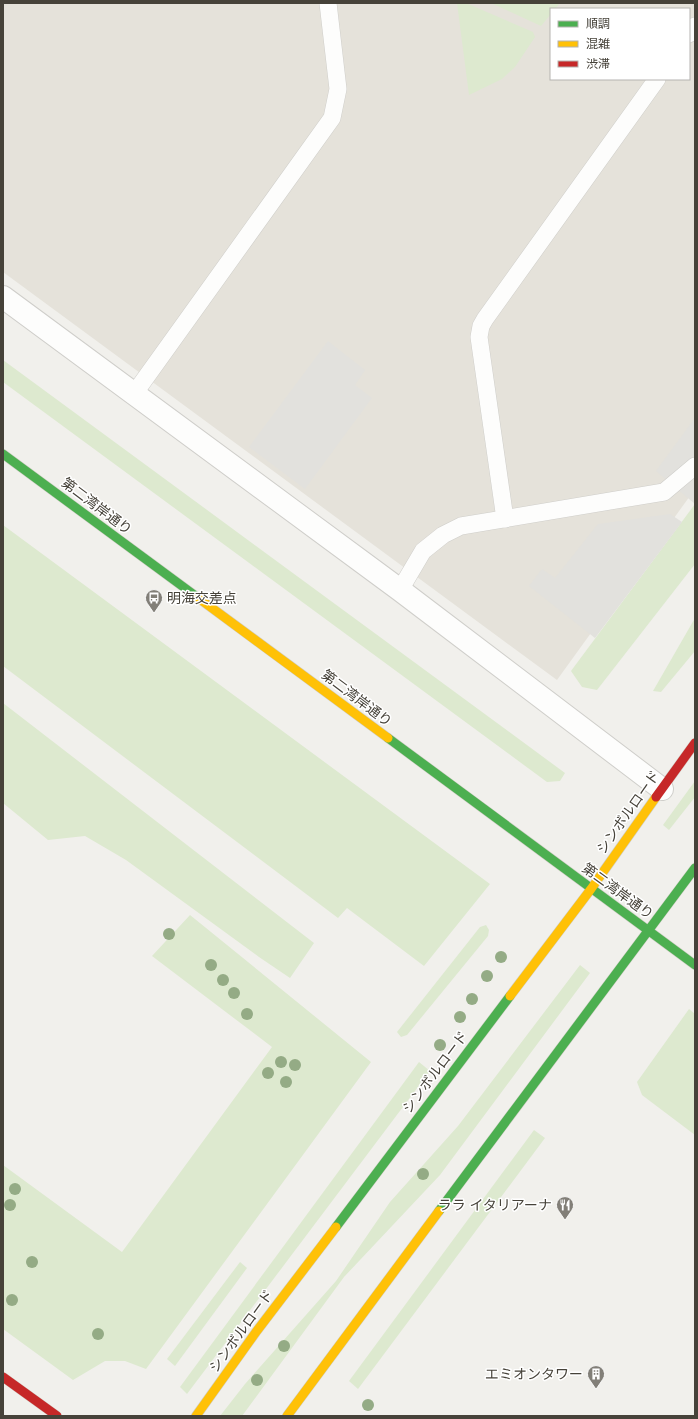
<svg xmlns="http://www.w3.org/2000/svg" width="698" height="1419" viewBox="0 0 698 1419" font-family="Montserrat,'Noto Sans JP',sans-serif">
  <rect width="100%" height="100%" fill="#f1f0ec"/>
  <path fill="#e5e2da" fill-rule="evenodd" d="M 3,3 L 695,3 L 695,489 L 557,680 L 3,272 ZM 551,9 L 689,9 L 689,79 L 551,79 Z"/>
  <g fill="#dde9cf">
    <path d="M 457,3 L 466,3 L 533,32 L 535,37 L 515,67 L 502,79 L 469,95 Z"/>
    <path d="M 491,3 L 560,3 L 555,9 L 551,9 L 551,14 L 541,26 Z"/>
    <path d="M 3,360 L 565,773 L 560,781 L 547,782 L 3,382 Z"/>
    <path d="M 695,504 L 695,564 L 597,690 L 582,687 L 571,671 Z"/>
    <path d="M 3,525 L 490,884 L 424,966 L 347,908 L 338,918 L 3,666 Z"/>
    <path d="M 695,618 L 695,651 L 661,692 L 653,691 Z"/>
    <path d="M 3,703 L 314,943 L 290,978 L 259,957 L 126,860 L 85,836 L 48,840 L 3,803 Z"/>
    <path d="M 695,781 L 695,797 L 669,830 L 663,825 Z"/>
    <path d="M 190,915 L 371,1062 L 146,1369 L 125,1361 L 105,1361 L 73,1380 L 3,1329 L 3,1165 L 122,1252 L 272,1047 L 152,956 Z"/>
    <path d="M 486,925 L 489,930 L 488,936 L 407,1035 L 401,1037 L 397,1032 L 480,927 Z"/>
    <path d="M 580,965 L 590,973 L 440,1175 L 344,1277 L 242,1416 L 220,1416 L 245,1384 L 336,1281 L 390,1202 L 458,1126 Z"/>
    <path d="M 689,1009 L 695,1014 L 695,1135 L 642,1095 L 637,1082 Z"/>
    <path d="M 419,1062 L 430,1071 L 187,1394 L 180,1387 Z"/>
    <path d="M 534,1130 L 545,1138 L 358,1389 L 349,1381 Z"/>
    <path d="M 240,1262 L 247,1268 L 175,1366 L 167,1359 Z"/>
  </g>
  <g fill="#e2e1dd">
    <path d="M 328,341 L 365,370 L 355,385 L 372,398 L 305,489 L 249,447 Z"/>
    <path d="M 695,418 L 695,504 L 656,471 Z"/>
    <path d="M 670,514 L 682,522 L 595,638 L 529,586 L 542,569 L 555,578 L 598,524 Z"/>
  </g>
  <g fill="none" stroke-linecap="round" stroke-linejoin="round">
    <g stroke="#cfceca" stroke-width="18">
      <g id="lane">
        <path d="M 689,34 L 695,26"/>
        <path d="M 134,394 L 332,118 L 338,89 L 328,3"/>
        <path d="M 505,519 L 479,337 L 481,326 L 485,319 L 657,79"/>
        <path d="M 400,590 L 423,551 L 443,535 L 461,526 L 664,492 L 695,466"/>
      </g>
    </g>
    <g stroke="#cfceca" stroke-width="24">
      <path id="street" d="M 3,297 L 400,590 L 662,789"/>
    </g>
    <g stroke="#cfcdc4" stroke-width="10">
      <g id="fast">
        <path d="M 3,454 L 197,597"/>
        <path d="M 388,738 L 695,965"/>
        <path d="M 439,1211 L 695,868"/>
        <path d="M 336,1227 L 510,996"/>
      </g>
    </g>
    <g stroke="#cfcdc4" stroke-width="10">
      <g id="slow">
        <path d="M 197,597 L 388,738"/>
        <path d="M 510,996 L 591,889 L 656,797"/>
        <path d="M 196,1416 L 256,1332 L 336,1227"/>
        <path d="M 287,1416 L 439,1211"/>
      </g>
    </g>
    <g stroke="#cfcdc4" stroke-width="10">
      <g id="jam">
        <path d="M 656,797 L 695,743"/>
        <path d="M 3,1377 L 57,1416"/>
      </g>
    </g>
    <use href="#lane" stroke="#fdfdfc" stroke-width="17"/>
    <use href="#street" stroke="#fdfdfc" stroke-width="22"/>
    <use href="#fast" stroke="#4caf50" stroke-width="9"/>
    <use href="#slow" stroke="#ffc107" stroke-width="9"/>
    <use href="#jam" stroke="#c62828" stroke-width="9"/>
  </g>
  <g fill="#94ab85">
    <circle cx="169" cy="934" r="6"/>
    <circle cx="501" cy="957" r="6"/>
    <circle cx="211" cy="965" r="6"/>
    <circle cx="487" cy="976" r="6"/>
    <circle cx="223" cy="980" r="6"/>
    <circle cx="234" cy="993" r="6"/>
    <circle cx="472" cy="999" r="6"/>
    <circle cx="247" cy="1014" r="6"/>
    <circle cx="460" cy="1017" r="6"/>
    <circle cx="440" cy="1045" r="6"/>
    <circle cx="281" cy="1062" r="6"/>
    <circle cx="295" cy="1065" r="6"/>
    <circle cx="268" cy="1073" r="6"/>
    <circle cx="286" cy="1082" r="6"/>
    <circle cx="423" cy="1174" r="6"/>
    <circle cx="15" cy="1189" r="6"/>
    <circle cx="10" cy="1205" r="6"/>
    <circle cx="32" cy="1262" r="6"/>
    <circle cx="12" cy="1300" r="6"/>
    <circle cx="98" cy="1334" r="6"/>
    <circle cx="284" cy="1346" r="6"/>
    <circle cx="257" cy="1380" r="6"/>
    <circle cx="368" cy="1405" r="6"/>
  </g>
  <defs>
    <g id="bus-pin" transform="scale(0.9)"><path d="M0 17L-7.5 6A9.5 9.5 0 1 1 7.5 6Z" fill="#827f78" stroke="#fff"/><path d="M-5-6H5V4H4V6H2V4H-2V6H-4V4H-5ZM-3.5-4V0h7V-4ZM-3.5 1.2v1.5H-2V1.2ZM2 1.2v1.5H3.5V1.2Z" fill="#fff"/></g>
    <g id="restaurant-pin" transform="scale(0.9)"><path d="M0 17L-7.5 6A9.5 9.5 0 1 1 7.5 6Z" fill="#827f78" stroke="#fff"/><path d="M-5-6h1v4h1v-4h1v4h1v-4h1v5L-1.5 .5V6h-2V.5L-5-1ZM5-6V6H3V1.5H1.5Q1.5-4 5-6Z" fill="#fff"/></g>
    <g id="building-pin" transform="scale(0.9)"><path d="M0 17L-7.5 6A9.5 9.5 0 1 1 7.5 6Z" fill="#827f78" stroke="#fff"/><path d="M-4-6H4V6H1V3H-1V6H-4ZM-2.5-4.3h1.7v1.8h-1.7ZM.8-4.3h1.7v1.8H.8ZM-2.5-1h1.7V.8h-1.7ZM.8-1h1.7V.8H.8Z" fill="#fff"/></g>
  </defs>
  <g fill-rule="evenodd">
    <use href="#bus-pin" x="154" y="598"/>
    <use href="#restaurant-pin" x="565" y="1205"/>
    <use href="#building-pin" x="596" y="1374"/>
  </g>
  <g text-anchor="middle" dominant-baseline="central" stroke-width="3" stroke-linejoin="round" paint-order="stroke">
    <g font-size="14" fill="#464239" stroke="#fff">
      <text transform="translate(97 506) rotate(37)">第二湾岸通り</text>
      <text transform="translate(357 698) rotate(37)">第二湾岸通り</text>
      <text transform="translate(628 812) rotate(-55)">シンボルロード</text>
      <text transform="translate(618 891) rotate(36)">第二湾岸通り</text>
      <text transform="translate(435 1072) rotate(-53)">シンボルロード</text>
      <text transform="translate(241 1331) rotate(-54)">シンボルロード</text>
    </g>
    <g font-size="14" fill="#464239" stroke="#fff" text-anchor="end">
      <text x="167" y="598" text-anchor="start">明海交差点</text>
      <text x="552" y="1205">ララ イタリアーナ</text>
      <text x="583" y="1374">エミオンタワー</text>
    </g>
  </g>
  <rect width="698" height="1419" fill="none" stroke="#464239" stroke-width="8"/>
  <rect x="550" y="8" width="140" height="72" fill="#ffffff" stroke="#b5b3b0"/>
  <rect x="558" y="21" width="20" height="6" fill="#4caf50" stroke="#b5b3b0"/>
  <text x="586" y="28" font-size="12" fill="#464239">順調</text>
  <rect x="558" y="41" width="20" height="6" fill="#ffc107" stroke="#b5b3b0"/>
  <text x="586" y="48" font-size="12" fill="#464239">混雑</text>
  <rect x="558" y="61" width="20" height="6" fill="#c62828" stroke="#b5b3b0"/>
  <text x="586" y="68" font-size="12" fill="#464239">渋滞</text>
</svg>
